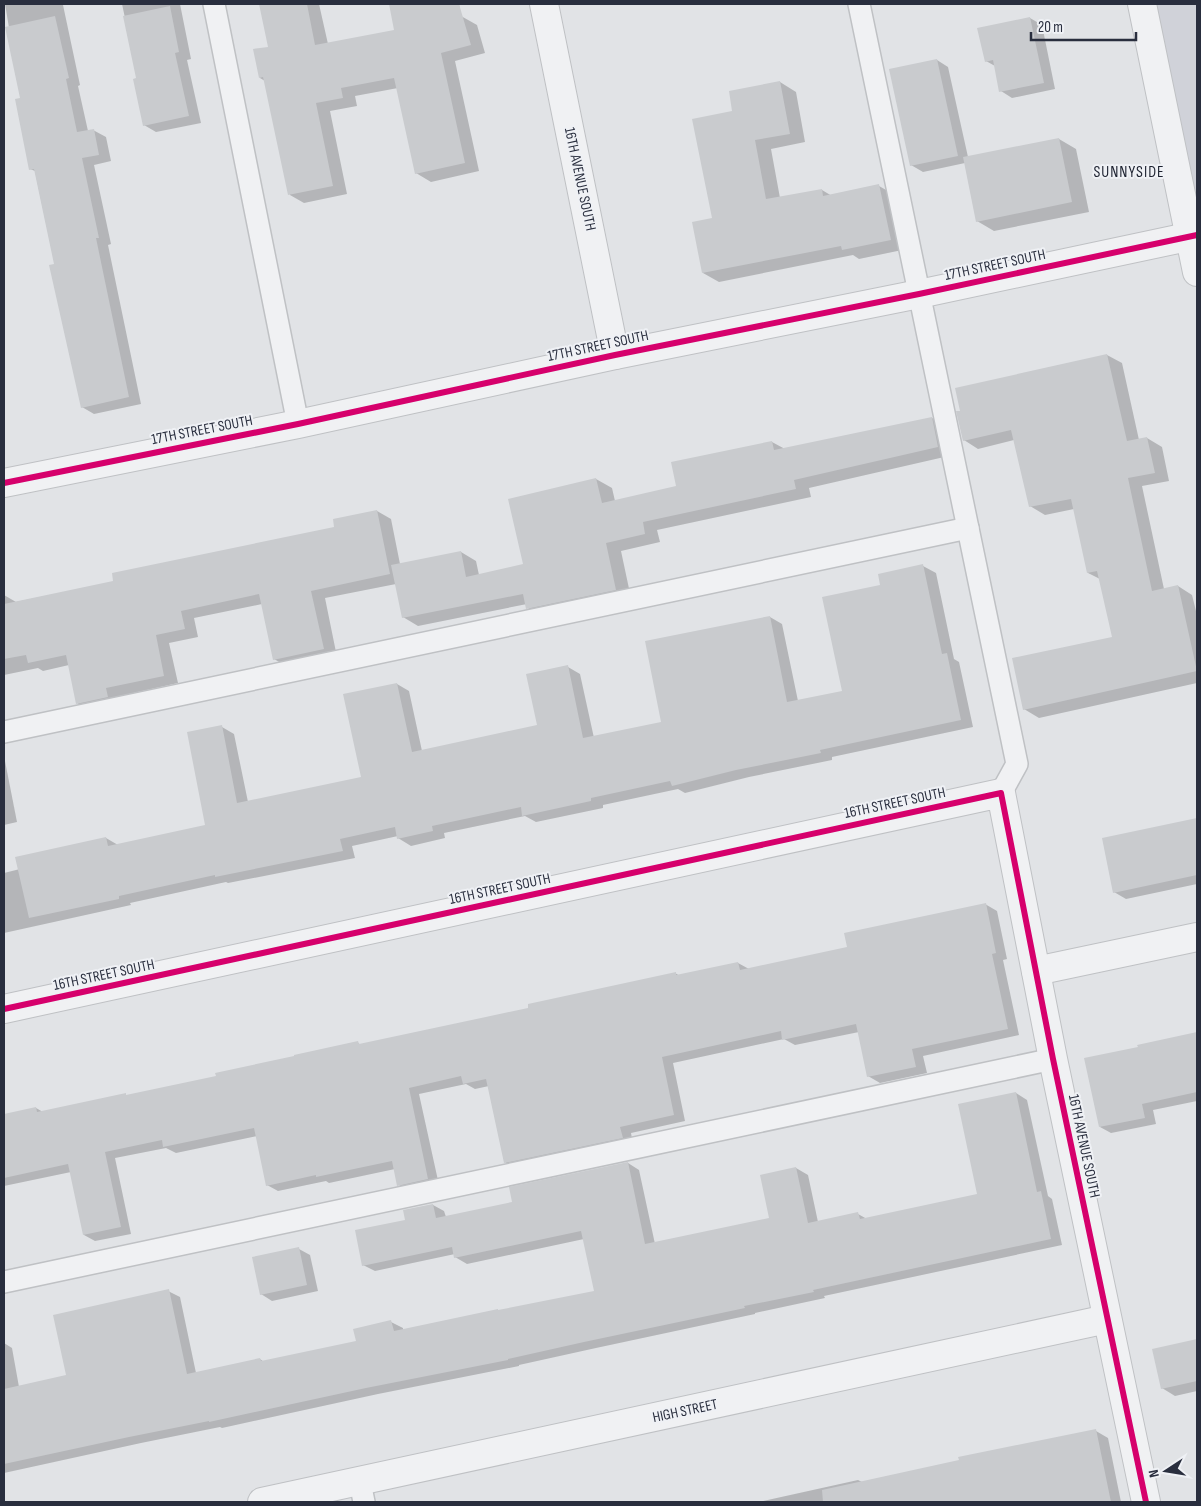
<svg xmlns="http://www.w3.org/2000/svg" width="1201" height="1506" viewBox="0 0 1201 1506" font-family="'Sofia Sans Condensed',sans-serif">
  <rect width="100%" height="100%" fill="#e1e3e6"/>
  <path fill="#d0d2d9" d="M 1142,4 L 1197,4 L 1197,235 Z"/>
  <g fill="#0003">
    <path d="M 5,4 L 68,4 L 63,5 L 80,85 L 78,86 L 88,131 L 93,130 L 106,137 L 111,161 L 94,165 L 111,244 L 108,245 L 141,404 L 94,414 L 82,407 L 55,265 L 35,171 L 30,169 L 21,99 Z"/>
    <path d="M 122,4 L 180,4 L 191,59 L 187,60 L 201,123 L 156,132 L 144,125 L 138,79 Z"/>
    <path d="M 260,4 L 319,4 L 328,44 L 396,31 L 390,4 L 459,4 L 461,16 L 477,25 L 485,53 L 455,61 L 479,171 L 431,182 L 416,173 L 398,88 L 355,96 L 357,106 L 330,111 L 347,194 L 304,203 L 290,195 L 265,81 L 260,78 L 269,48 Z"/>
    <path d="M 1030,18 L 1042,25 L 1055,89 L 1012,98 L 1001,91 L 995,66 L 986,61 Z"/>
    <path d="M 937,60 L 948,67 L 968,157 L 1059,139 L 1076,149 L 1089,212 L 994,231 L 977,221 L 965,163 L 923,172 L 911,165 Z"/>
    <path d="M 780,82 L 796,92 L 805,142 L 771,149 L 780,198 L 822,190 L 832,196 L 879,186 L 895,195 L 907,249 L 859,259 L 853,255 L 719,282 L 703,273 L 734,112 Z"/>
    <path d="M 1107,355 L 1122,363 L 1139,440 L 1147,438 L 1162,447 L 1169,481 L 1142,486 L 1164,589 L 1178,586 L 1192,595 L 1197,615 L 1197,683 L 1039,718 L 1024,709 L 1114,638 L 1100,579 L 1088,573 L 1074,509 L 1045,515 L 1030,506 L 1014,440 L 978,449 L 964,440 Z"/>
    <path d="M 932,418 L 947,427 L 953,455 L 809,488 L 811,497 L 657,530 L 660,542 L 621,551 L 631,598 L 543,617 L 528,608 L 527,604 L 418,626 L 403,617 L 396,584 L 325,598 L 337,657 L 288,667 L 274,659 L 262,604 L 194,618 L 198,637 L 169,643 L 178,683 L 120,696 L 122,705 L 91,711 L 77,703 L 69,665 L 43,671 L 38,668 L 4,675 L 4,595 L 16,602 L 115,582 L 336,528 L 377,511 L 391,519 L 400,564 L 461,552 L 476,561 L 479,575 L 525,565 L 596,479 L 612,488 L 615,501 L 677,487 L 772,442 L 785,449 Z"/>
    <path d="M 923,566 L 936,573 L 954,659 L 959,662 L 973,727 L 832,757 L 832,760 L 749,777 L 685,793 L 678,789 L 603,805 L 603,808 L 536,822 L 525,816 L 444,833 L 445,838 L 411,846 L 398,838 L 398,836 L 352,846 L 355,858 L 228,883 L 226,882 L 130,903 L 131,905 L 4,933 L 4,873 L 20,869 L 106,838 L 118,845 L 206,826 L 222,727 L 234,734 L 248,802 L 363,778 L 397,684 L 409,691 L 422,751 L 538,726 L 568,667 L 580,674 L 594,738 L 662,723 L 770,617 L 782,624 L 798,701 L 844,692 L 882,586 Z"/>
    <path d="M 4,756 L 17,822 L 4,825 Z"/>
    <path d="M 1197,819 L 1197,884 L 1126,899 L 1114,892 L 1103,839 Z"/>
    <path d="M 985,904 L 997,911 L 1007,959 L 1003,960 L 1019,1035 L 923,1056 L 927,1073 L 880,1083 L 868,1076 L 859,1032 L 795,1045 L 784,1039 L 673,1063 L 685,1121 L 631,1133 L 633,1144 L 516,1169 L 505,1162 L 489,1086 L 475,1089 L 466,1084 L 419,1094 L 439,1185 L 410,1191 L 399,1185 L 395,1169 L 329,1183 L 326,1181 L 278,1191 L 267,1185 L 257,1136 L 176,1153 L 166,1148 L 115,1158 L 131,1234 L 95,1241 L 84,1235 L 71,1172 L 4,1186 L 4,1115 L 36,1108 L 43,1112 L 126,1095 L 128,1096 L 217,1077 L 358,1043 L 361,1045 L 530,1009 L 675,973 L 680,976 L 738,963 L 749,969 L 849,948 Z"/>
    <path d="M 1197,1034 L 1197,1101 L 1153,1110 L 1156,1124 L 1111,1133 L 1100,1127 L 1139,1048 L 1139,1046 Z"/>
    <path d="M 1016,1093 L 1027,1100 L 1048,1196 L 1052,1199 L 1062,1245 L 824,1296 L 825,1298 L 755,1313 L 755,1314 L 596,1348 L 519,1365 L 519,1366 L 378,1394 L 222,1428 L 220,1427 L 141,1443 L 4,1473 L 4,1343 L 12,1348 L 19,1387 L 67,1376 L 168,1291 L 180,1297 L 196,1373 L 260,1359 L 264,1362 L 357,1342 L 391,1322 L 403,1328 L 403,1330 L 595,1292 L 584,1239 L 467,1264 L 455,1257 L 455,1254 L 375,1271 L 363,1265 L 406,1221 L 433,1205 L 444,1211 L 446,1217 L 514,1203 L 628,1163 L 639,1170 L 655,1244 L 770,1219 L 796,1168 L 808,1175 L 818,1222 L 858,1214 L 867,1219 L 979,1195 Z"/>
    <path d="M 299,1249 L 310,1255 L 318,1291 L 272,1301 L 261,1294 Z"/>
    <path d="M 1197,1340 L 1197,1391 L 1175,1396 L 1162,1388 L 1154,1350 Z"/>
    <path d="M 1096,1431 L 1108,1438 L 1121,1502 L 759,1502 L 858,1480 L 862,1482 Z"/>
  </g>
  <g fill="#c9cbce">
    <path d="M 259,4 L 307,4 L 315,45 L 394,30 L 389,4 L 459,4 L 471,45 L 441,53 L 465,163 L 415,174 L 394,78 L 341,88 L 343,98 L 316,103 L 333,186 L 288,195 L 263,77 L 259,78 L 253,49 L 268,47 Z"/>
    <path d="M 170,6 L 179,52 L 175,53 L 189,116 L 143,126 L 133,79 L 136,78 L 123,16 Z"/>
    <path d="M 55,16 L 69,78 L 66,79 L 77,132 L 94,129 L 99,155 L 82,158 L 99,238 L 96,238 L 129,397 L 81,408 L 49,265 L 54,264 L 34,169 L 29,170 L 15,99 L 20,98 L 5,27 Z"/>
    <path d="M 1030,17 L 1044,83 L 999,92 L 993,60 L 985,62 L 977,28 Z"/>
    <path d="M 937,59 L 958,156 L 910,166 L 889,69 Z"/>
    <path d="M 780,81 L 790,134 L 755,140 L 766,199 L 822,189 L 823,196 L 879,184 L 891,240 L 842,250 L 841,246 L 702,273 L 692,222 L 712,218 L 692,119 L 732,111 L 729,91 Z"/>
    <path d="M 1059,138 L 1072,202 L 976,222 L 963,157 Z"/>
    <path d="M 1107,354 L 1127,441 L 1147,437 L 1155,473 L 1128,478 L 1152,591 L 1178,585 L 1197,671 L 1023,710 L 1012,658 L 1112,637 L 1097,571 L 1087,573 L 1071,499 L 1029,507 L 1011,430 L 963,441 L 956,411 L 960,411 L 955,388 Z"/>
    <path d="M 932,417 L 938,447 L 794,480 L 796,489 L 643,522 L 645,534 L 606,543 L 616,590 L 526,609 L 523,594 L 402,618 L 391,565 L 461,551 L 466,577 L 523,564 L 508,499 L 596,478 L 602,503 L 676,486 L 671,462 L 772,441 L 774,450 Z"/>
    <path d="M 377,510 L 390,574 L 311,591 L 324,649 L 273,660 L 259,594 L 181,611 L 185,629 L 156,635 L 164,676 L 106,688 L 108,697 L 76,704 L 66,655 L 28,663 L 26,655 L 4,659 L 4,604 L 113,581 L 112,573 L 334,527 L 333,519 Z"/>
    <path d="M 923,564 L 942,654 L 947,653 L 961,720 L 820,750 L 821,753 L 736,770 L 672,786 L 670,781 L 591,798 L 591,801 L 522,816 L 521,807 L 432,826 L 433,831 L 397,839 L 395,827 L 340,839 L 343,851 L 215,877 L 215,875 L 119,896 L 119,899 L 29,918 L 15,857 L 106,837 L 108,846 L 205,825 L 187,732 L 222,725 L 237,803 L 361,777 L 343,694 L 397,683 L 412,752 L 537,725 L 526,674 L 568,665 L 583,738 L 661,722 L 645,641 L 770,616 L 787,702 L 842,691 L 822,597 L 880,585 L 878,574 Z"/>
    <path d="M 1197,818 L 1197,875 L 1113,893 L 1102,838 Z"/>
    <path d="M 986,903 L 996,953 L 992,954 L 1008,1029 L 912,1049 L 916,1067 L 867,1077 L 856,1024 L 782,1040 L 781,1031 L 662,1057 L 674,1115 L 620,1127 L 623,1138 L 504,1163 L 486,1079 L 463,1084 L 461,1076 L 409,1088 L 428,1179 L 397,1186 L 392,1161 L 316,1177 L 316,1175 L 266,1186 L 254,1128 L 163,1147 L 162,1140 L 105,1152 L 121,1227 L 83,1235 L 68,1164 L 4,1178 L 4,1114 L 36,1107 L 37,1112 L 126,1093 L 126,1095 L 216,1076 L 215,1073 L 294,1056 L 294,1055 L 358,1041 L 359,1044 L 528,1008 L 528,1004 L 676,972 L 676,975 L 738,962 L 740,970 L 847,947 L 844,933 Z"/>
    <path d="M 1197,1032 L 1197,1092 L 1142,1104 L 1145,1118 L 1099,1127 L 1084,1058 L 1138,1047 L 1137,1045 Z"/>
    <path d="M 1016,1092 L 1037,1192 L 1041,1191 L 1051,1239 L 813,1290 L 814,1292 L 744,1306 L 745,1308 L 584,1342 L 508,1359 L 508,1360 L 366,1388 L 209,1422 L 209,1421 L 129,1437 L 4,1464 L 4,1389 L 66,1375 L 53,1315 L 169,1289 L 187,1374 L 260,1358 L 261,1361 L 356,1341 L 353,1329 L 391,1320 L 394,1331 L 498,1309 L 498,1310 L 594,1291 L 581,1231 L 454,1258 L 452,1247 L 362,1266 L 355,1230 L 405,1220 L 403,1210 L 433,1204 L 436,1218 L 512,1202 L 509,1187 L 628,1162 L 645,1244 L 769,1218 L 760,1175 L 796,1167 L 808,1223 L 858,1212 L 860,1219 L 977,1194 L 958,1104 Z"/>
    <path d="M 299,1247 L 307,1285 L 260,1295 L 252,1257 Z"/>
    <path d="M 1197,1339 L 1197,1381 L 1161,1389 L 1152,1349 Z"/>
    <path d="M 1096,1429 L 1111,1502 L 823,1502 L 822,1490 L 959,1460 L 958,1457 Z"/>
  </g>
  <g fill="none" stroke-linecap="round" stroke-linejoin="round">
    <g stroke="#bfc1c4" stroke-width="24">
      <g id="lane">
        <path d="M 214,4 L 298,424"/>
        <path d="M 859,4 L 1017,764 L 1001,793"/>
        <path d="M 4,732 L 968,528"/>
        <path d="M 4,1282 L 1053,1059"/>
        <path d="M 360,1482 L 364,1502"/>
      </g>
    </g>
    <g stroke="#bfc1c4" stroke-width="30">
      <g id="street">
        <path d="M 544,4 L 615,355"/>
        <path d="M 1142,4 L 1197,272"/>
        <path d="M 4,483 L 298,424 L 615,355 L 919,294 L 1197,235"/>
        <path d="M 1036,971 L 1197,937"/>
        <path d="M 4,1009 L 1001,793 L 1053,1059 L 1146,1502"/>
        <path d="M 262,1502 L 1107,1319"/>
      </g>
    </g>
    <use href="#lane" stroke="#f0f1f3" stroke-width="21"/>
    <use href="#street" stroke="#f0f1f3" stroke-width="28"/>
    <g stroke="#eff1f5" stroke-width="9">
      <g id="cycleway">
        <path d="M 4,483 L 298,424 L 615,355 L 919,294 L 1197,235"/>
        <path d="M 4,1009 L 1001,793 L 1053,1059 L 1146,1502"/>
      </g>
    </g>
    <use href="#cycleway" stroke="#d6006c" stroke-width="6"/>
  </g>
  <g text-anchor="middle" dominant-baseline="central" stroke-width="4" stroke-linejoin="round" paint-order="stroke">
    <g font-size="15" fill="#292e3e" stroke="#eff1f5">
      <text transform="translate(580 179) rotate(78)">16TH AVENUE SOUTH</text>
      <text transform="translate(995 265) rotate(-12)">17TH STREET SOUTH</text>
      <text transform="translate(598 346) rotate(-12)">17TH STREET SOUTH</text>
      <text transform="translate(202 430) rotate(-11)">17TH STREET SOUTH</text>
      <text transform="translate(895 803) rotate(-12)">16TH STREET SOUTH</text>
      <text transform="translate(500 889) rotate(-12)">16TH STREET SOUTH</text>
      <text transform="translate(104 975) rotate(-12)">16TH STREET SOUTH</text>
      <text transform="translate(1084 1146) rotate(78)">16TH AVENUE SOUTH</text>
      <text transform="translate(685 1411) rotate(-12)">HIGH STREET</text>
    </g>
    <g font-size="16" letter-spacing="1" fill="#1b202e" stroke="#eff1f5">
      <text x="1129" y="172">SUNNYSIDE</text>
    </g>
  </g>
  <rect width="1201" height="1506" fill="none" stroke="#292e3e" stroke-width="10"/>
  <g transform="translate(1166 1471) rotate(258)" stroke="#eff1f5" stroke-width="4" paint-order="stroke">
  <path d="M0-4L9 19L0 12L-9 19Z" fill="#292e3e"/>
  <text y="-8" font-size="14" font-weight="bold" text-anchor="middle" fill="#292e3e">N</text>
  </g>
  <path d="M1031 32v8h105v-8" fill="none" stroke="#292e3e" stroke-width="2.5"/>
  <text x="1038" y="32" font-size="15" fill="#292e3e" stroke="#eff1f5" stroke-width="4" paint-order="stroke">20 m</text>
</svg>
